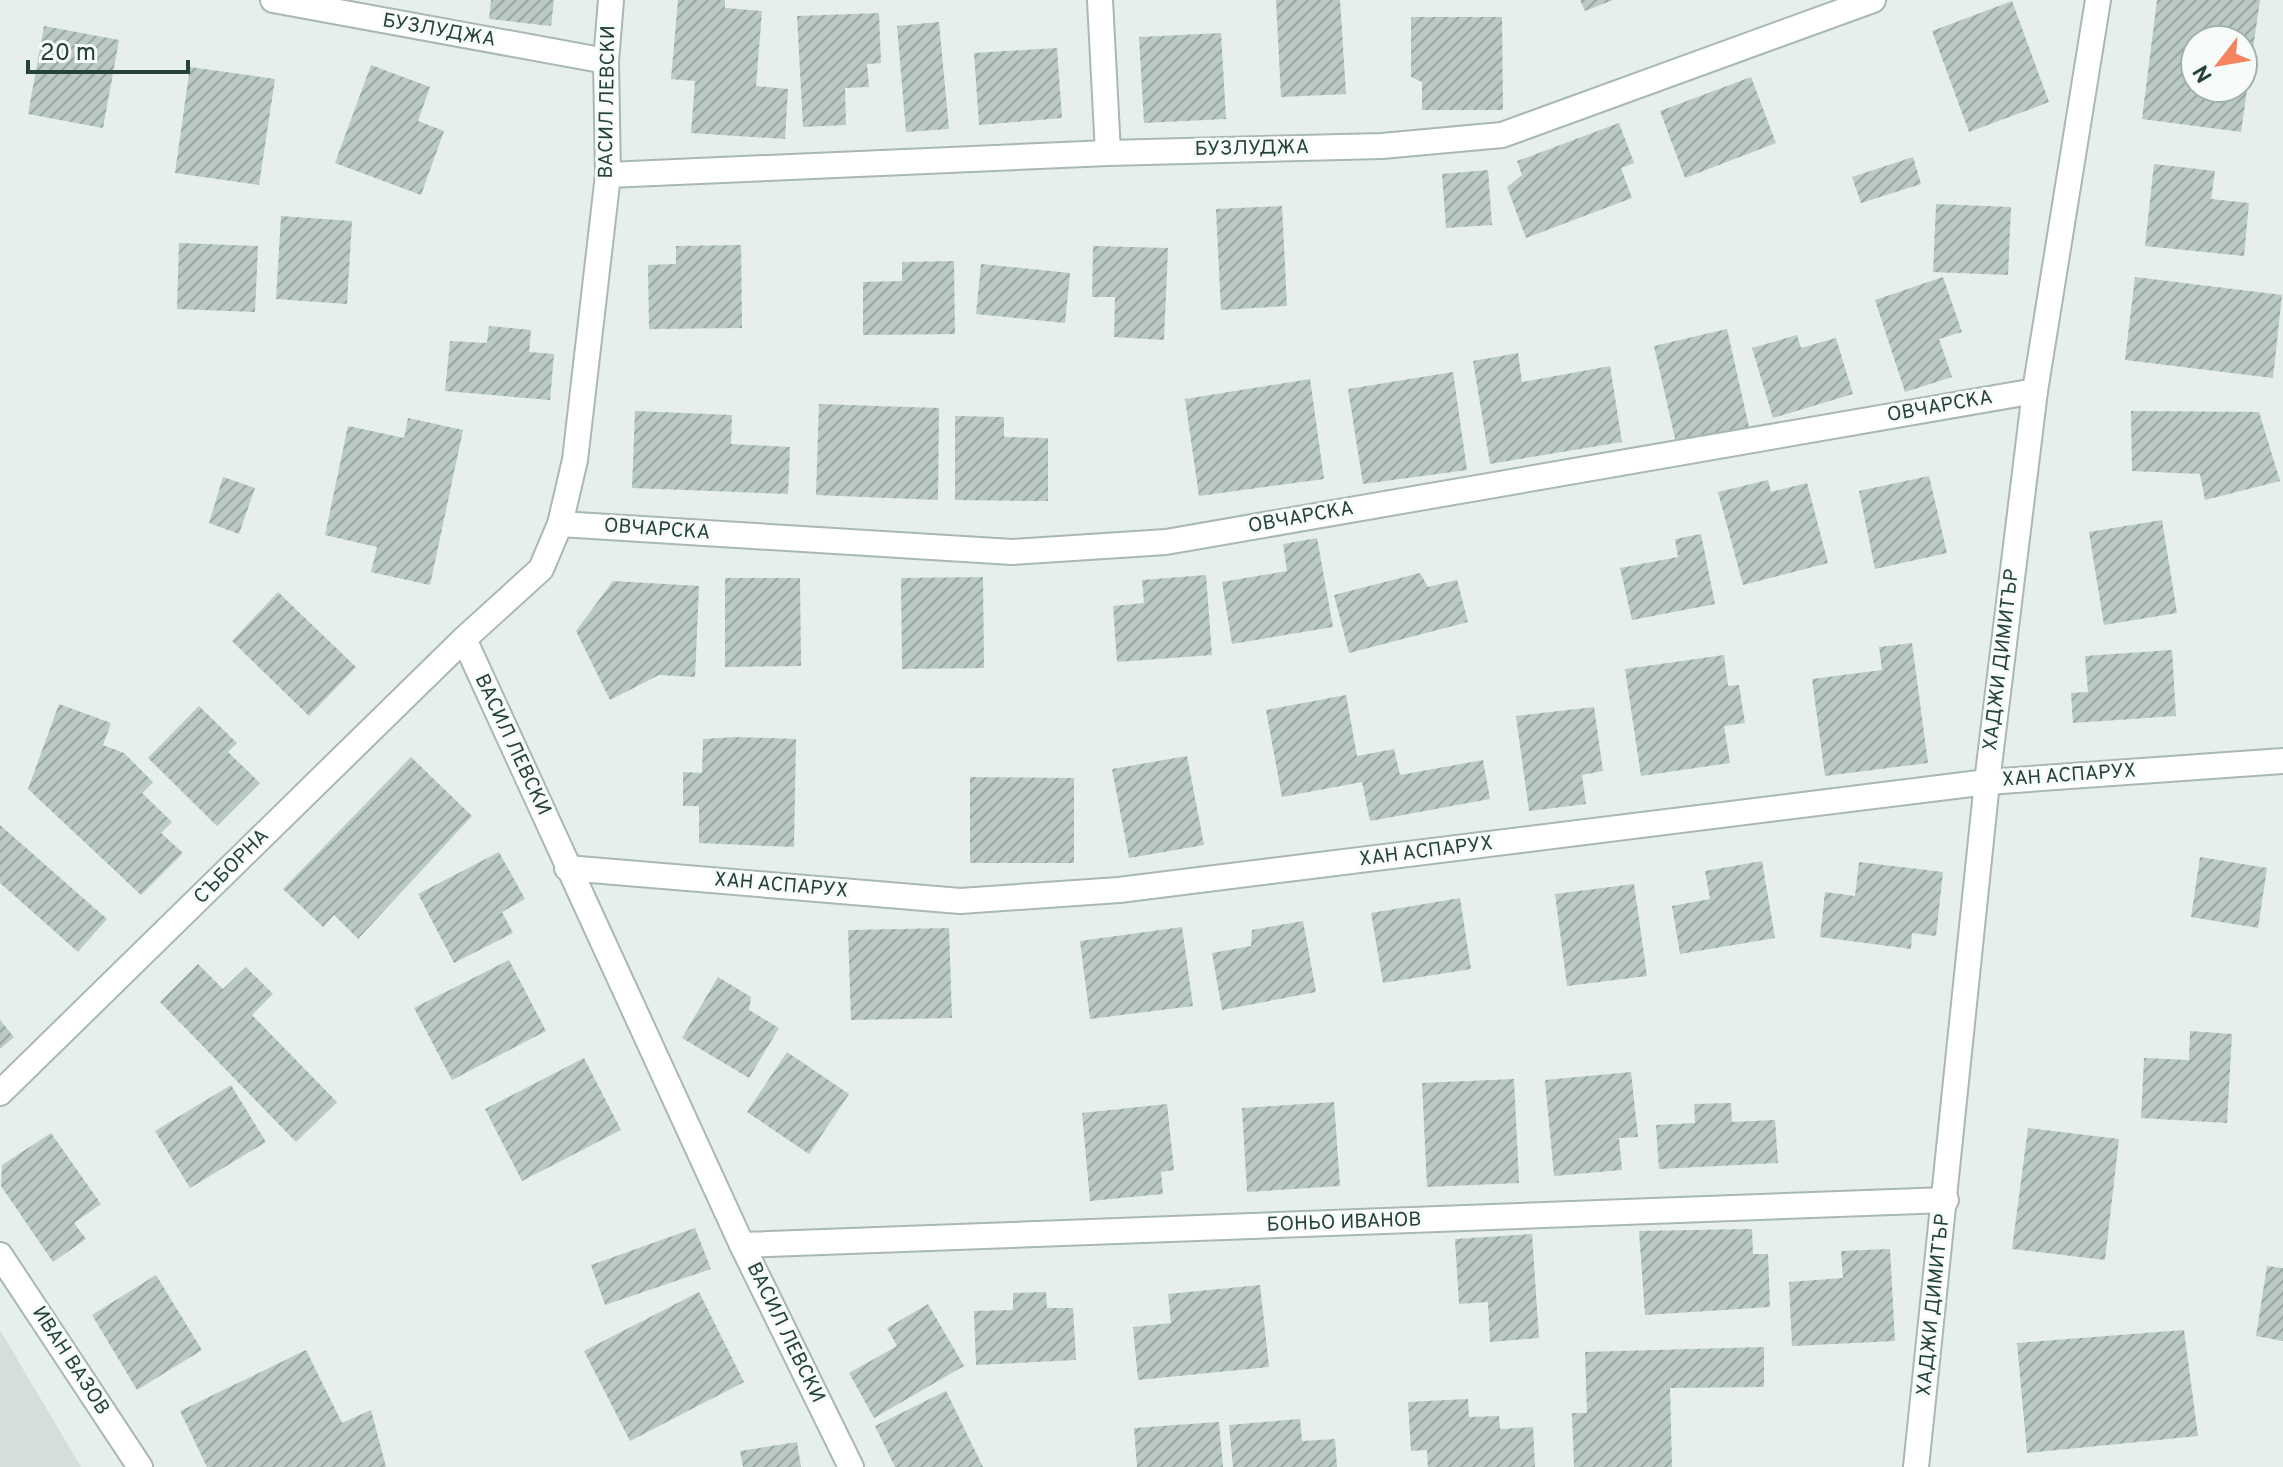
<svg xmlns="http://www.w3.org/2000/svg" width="2283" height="1467" viewBox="0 0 2283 1467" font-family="Overpass,sans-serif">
  <defs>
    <pattern id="building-hatch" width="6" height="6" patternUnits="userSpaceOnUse" patternTransform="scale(2)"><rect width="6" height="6" fill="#bbcac4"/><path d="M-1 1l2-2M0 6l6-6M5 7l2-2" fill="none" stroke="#98a6a0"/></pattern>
  </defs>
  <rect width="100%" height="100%" fill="#e6efeb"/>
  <path fill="#d4dfda" d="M 0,1330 L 81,1467 L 0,1467 Z"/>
  <g fill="url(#building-hatch)" fill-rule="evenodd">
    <path d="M 491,0 L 554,0 L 551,26 L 489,19 Z"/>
    <path d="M 678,0 L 725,0 L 725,8 L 762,11 L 756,86 L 788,89 L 785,139 L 691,133 L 695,81 L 671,79 Z"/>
    <path d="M 1276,0 L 1340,0 L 1346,94 L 1281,97 Z"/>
    <path d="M 1580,0 L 1613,0 L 1585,11 Z"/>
    <path d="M 2157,0 L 2260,0 L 2241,132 L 2142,119 ZM 2195,40 L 2243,40 L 2243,88 L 2195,88 Z"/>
    <path d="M 2012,1 L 2049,102 L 1969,132 L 1932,31 Z"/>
    <path d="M 879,13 L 881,63 L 867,64 L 869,87 L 845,88 L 846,125 L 803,127 L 797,16 Z"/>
    <path d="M 1411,17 L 1502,17 L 1503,110 L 1422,110 L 1422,82 L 1411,77 Z"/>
    <path d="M 939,22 L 949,129 L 906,132 L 897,26 Z"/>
    <path d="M 44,26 L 119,40 L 103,128 L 28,114 Z"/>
    <path d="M 1221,33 L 1226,119 L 1144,123 L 1139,37 Z"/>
    <path d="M 1057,48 L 1062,118 L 979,125 L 974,53 Z"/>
    <path d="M 371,65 L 430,87 L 418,121 L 444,131 L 421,195 L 335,163 Z"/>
    <path d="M 190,67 L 275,79 L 259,185 L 175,173 Z"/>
    <path d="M 1751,77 L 1776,143 L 1685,178 L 1660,111 Z"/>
    <path d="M 1619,123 L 1634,163 L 1621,168 L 1632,198 L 1526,238 L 1507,187 L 1522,175 L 1517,161 Z"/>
    <path d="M 1913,157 L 1921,184 L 1861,203 L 1852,177 Z"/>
    <path d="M 2154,164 L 2215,171 L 2211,199 L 2249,203 L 2244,256 L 2145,246 Z"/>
    <path d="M 1488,170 L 1492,225 L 1446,228 L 1442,174 Z"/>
    <path d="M 1936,204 L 2011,207 L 2008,275 L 1933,272 Z"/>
    <path d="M 1282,206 L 1287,306 L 1221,310 L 1216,209 Z"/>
    <path d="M 281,216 L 352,221 L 347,304 L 276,299 Z"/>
    <path d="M 179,243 L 258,246 L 255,312 L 177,309 Z"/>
    <path d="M 741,245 L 742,328 L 649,329 L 648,265 L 676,264 L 676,246 Z"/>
    <path d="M 1093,246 L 1168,248 L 1164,340 L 1114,337 L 1115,297 L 1092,297 Z"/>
    <path d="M 954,261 L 955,334 L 863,335 L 863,282 L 902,281 L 902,262 Z"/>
    <path d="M 981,264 L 1070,273 L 1065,323 L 976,314 Z"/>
    <path d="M 1943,277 L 1962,332 L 1939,339 L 1952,377 L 1905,392 L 1875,300 Z"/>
    <path d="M 2135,277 L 2282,295 L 2273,378 L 2125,360 Z"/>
    <path d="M 489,326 L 531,330 L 529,352 L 554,354 L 550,400 L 445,391 L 450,341 L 487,343 Z"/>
    <path d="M 1727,329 L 1749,427 L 1676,443 L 1654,346 Z"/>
    <path d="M 1797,335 L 1801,348 L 1836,338 L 1853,394 L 1773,418 L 1752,348 Z"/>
    <path d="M 1518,353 L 1522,382 L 1610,366 L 1622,442 L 1490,464 L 1473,361 Z"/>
    <path d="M 1453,372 L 1467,470 L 1363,484 L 1348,389 Z"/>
    <path d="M 1310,379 L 1324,479 L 1199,496 L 1185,399 Z"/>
    <path d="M 819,404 L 939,408 L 938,500 L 816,495 Z"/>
    <path d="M 635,411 L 732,415 L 731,444 L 790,447 L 788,494 L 632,488 Z"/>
    <path d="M 2131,411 L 2259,412 L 2280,481 L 2205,500 L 2200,474 L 2132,471 Z"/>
    <path d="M 955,416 L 1004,417 L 1004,437 L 1048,438 L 1048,501 L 955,500 Z"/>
    <path d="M 408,418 L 463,430 L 430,585 L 371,572 L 377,547 L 325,535 L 348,426 L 404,438 Z"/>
    <path d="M 1929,476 L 1947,553 L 1875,569 L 1859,491 Z"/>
    <path d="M 223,477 L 255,488 L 239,534 L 209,523 Z"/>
    <path d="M 1768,480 L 1771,492 L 1807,483 L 1828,563 L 1743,585 L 1718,492 Z"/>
    <path d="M 2162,520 L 2177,613 L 2104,625 L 2089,532 Z"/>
    <path d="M 1701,534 L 1715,604 L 1632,620 L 1620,568 L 1678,557 L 1675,539 Z"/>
    <path d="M 1317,538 L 1333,627 L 1232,644 L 1222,582 L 1287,571 L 1283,544 Z"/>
    <path d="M 1420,573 L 1428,587 L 1457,580 L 1468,622 L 1349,653 L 1334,595 Z"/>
    <path d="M 1206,575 L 1212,655 L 1117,662 L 1113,606 L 1144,603 L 1142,580 Z"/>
    <path d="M 983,577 L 984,668 L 902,669 L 901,578 Z"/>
    <path d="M 725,578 L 800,578 L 801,666 L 725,667 Z"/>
    <path d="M 613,581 L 699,586 L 695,677 L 659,675 L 610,700 L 576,631 Z"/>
    <path d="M 278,592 L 356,667 L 309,716 L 232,641 Z"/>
    <path d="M 1912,643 L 1928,763 L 1825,776 L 1812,679 L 1882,670 L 1879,647 Z"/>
    <path d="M 2172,650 L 2176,716 L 2073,723 L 2071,693 L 2088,692 L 2085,656 Z"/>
    <path d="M 1724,655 L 1728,686 L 1739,685 L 1745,723 L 1724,726 L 1730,763 L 1641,776 L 1625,669 Z"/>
    <path d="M 1346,695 L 1357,756 L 1394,749 L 1400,775 L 1483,760 L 1490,799 L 1370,821 L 1362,782 L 1282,797 L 1266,710 Z"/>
    <path d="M 59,704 L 111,723 L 103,745 L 124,753 L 153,782 L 142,793 L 172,822 L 161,833 L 183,853 L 141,895 L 28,789 Z"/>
    <path d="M 199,706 L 237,743 L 228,752 L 260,783 L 217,826 L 148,758 Z"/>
    <path d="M 1594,707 L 1603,771 L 1582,775 L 1586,804 L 1529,811 L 1516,716 Z"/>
    <path d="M 736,737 L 796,739 L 794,847 L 699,843 L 699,806 L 683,806 L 683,772 L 702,773 L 703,739 Z"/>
    <path d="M 1187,756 L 1204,845 L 1129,858 L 1112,769 Z"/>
    <path d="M 411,757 L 472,816 L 358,939 L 334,915 L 323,927 L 283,889 Z"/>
    <path d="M 970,777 L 1074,778 L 1074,863 L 970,863 Z"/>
    <path d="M 0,825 L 107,919 L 78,952 L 0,883 Z"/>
    <path d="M 499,852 L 525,899 L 502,912 L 513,933 L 454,963 L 418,894 Z"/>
    <path d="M 2200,857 L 2267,868 L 2258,928 L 2191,917 Z"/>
    <path d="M 1762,861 L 1775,938 L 1680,954 L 1672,906 L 1710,899 L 1705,871 Z"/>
    <path d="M 1859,862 L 1943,872 L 1936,936 L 1912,933 L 1911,949 L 1820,937 L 1825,892 L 1855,896 Z"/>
    <path d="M 1634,884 L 1647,976 L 1567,986 L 1555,894 Z"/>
    <path d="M 1460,898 L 1471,969 L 1383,983 L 1371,913 Z"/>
    <path d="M 1303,921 L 1316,992 L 1222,1010 L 1212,953 L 1251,946 L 1252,930 Z"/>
    <path d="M 1182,927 L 1193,1006 L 1090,1019 L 1080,941 Z"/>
    <path d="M 949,928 L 952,1018 L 851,1020 L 848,930 Z"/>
    <path d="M 509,960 L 546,1031 L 452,1080 L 414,1008 Z"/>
    <path d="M 198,964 L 223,989 L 246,967 L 273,994 L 252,1015 L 337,1102 L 296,1142 L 160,1002 Z"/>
    <path d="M 718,977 L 751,997 L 749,1010 L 779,1028 L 749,1078 L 682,1038 Z"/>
    <path d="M 0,1020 L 14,1037 L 0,1049 Z"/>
    <path d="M 2190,1031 L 2232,1034 L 2227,1123 L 2141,1118 L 2144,1058 L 2189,1060 Z"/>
    <path d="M 787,1052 L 849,1094 L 809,1154 L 747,1112 Z"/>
    <path d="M 584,1058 L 621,1130 L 522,1181 L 485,1109 Z"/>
    <path d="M 1631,1072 L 1638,1137 L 1619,1138 L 1622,1170 L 1554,1176 L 1545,1080 Z"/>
    <path d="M 1514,1079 L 1519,1183 L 1427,1187 L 1422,1083 Z"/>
    <path d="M 231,1085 L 266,1142 L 190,1188 L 155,1131 Z"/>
    <path d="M 1334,1102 L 1340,1186 L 1247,1192 L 1242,1108 Z"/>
    <path d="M 1731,1103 L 1732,1122 L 1775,1120 L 1778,1163 L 1659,1169 L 1656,1125 L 1695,1123 L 1694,1104 Z"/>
    <path d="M 1167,1104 L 1174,1170 L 1161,1172 L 1163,1194 L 1090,1201 L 1082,1113 Z"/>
    <path d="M 2028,1128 L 2119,1139 L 2105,1260 L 2012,1249 Z"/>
    <path d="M 51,1133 L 101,1204 L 74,1223 L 86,1239 L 53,1262 L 1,1186 L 2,1165 Z"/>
    <path d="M 695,1228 L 711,1269 L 605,1305 L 591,1265 Z"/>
    <path d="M 1752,1229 L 1753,1254 L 1768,1254 L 1770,1307 L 1645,1315 L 1639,1231 Z"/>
    <path d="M 1532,1234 L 1539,1338 L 1490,1342 L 1488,1302 L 1459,1304 L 1455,1239 Z"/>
    <path d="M 1890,1249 L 1895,1341 L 1792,1346 L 1789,1282 L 1843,1278 L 1841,1251 Z"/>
    <path d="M 2267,1266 L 2283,1268 L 2283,1341 L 2256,1336 Z"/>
    <path d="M 156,1275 L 202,1350 L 137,1390 L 92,1315 Z"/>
    <path d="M 1260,1285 L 1269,1367 L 1138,1380 L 1133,1327 L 1171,1323 L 1168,1294 Z"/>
    <path d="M 699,1292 L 744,1382 L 630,1441 L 584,1351 Z"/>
    <path d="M 1046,1292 L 1047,1308 L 1073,1308 L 1076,1360 L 976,1365 L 974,1311 L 1013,1310 L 1013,1293 Z"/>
    <path d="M 928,1304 L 964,1366 L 874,1418 L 849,1373 L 897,1346 L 887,1328 Z"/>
    <path d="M 2184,1330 L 2198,1436 L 2027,1453 L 2017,1343 Z"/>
    <path d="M 1764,1347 L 1764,1387 L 1670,1388 L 1672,1467 L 1574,1467 L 1572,1413 L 1587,1413 L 1585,1352 Z"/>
    <path d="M 306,1350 L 342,1423 L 371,1410 L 386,1467 L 207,1467 L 180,1411 Z"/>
    <path d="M 946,1391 L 983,1467 L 895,1467 L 875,1426 Z"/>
    <path d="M 1468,1399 L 1469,1417 L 1499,1416 L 1500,1429 L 1533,1427 L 1535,1467 L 1428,1467 L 1427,1450 L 1411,1451 L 1408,1402 Z"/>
    <path d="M 1300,1419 L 1302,1441 L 1335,1439 L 1337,1467 L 1233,1467 L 1229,1425 Z"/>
    <path d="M 1219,1422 L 1223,1467 L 1137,1467 L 1134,1428 Z"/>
    <path d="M 797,1442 L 801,1467 L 743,1467 L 740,1451 Z"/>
  </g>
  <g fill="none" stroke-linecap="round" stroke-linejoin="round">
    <g stroke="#a8b8b2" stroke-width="28">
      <g id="minor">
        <path d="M 273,0 L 606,61"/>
        <path d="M 611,0 L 606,61 L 608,175 L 575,460 L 560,524 L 541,569 L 464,639 L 742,1245 L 851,1467"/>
        <path d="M 1100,0 L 1108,153"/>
        <path d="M 608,175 L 1108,153 L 1382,146 L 1502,135 L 1873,0"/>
        <path d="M 560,524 L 1012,552 L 1166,542 L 2035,391"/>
        <path d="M 567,868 L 960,901 L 1119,890 L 1987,782 L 2283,761"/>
        <path d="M 0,1093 L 464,639"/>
        <path d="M 742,1245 L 1946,1200"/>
        <path d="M 0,1255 L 140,1467"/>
        <path d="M 1916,1467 L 1987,782 L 2035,391 L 2098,0"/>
      </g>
    </g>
    <use href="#minor" stroke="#fff" stroke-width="24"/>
  </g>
  <g text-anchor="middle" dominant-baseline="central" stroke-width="6" stroke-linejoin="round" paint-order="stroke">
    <g font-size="20" fill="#24423a" stroke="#f7fbf9">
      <text transform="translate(439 31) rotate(10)">БУЗЛУДЖА</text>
      <text transform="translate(608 102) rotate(-89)">ВАСИЛ ЛЕВСКИ</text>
      <text transform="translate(1252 149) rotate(-1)">БУЗЛУДЖА</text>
      <text transform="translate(1940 407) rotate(-10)">ОВЧАРСКА</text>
      <text transform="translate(1301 518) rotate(-10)">ОВЧАРСКА</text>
      <text transform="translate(657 530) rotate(4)">ОВЧАРСКА</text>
      <text transform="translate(2002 660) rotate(-83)">ХАДЖИ ДИМИТЪР</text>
      <text transform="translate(512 745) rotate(65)">ВАСИЛ ЛЕВСКИ</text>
      <text transform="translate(2069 776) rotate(-4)">ХАН АСПАРУХ</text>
      <text transform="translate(1426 852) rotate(-7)">ХАН АСПАРУХ</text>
      <text transform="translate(232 867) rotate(-45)">СЪБОРНА</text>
      <text transform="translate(781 886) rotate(5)">ХАН АСПАРУХ</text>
      <text transform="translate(1344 1223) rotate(-2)">БОНЬО ИВАНОВ</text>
      <text transform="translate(1934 1305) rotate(-84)">ХАДЖИ ДИМИТЪР</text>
      <text transform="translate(785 1333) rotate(64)">ВАСИЛ ЛЕВСКИ</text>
      <text transform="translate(70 1361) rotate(57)">ИВАН ВАЗОВ</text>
    </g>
  </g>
  <g transform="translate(2219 64) rotate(239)"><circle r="38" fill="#f7fbf9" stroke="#a3b1ad" stroke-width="2"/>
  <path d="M0-6L14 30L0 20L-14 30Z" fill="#f4845f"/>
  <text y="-12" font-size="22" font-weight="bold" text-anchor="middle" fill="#24423a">N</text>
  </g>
  <path d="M28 60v12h160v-12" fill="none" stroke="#24423a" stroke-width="4"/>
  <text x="40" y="60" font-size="24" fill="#24423a" stroke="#f7fbf9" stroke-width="6" paint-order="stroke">20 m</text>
</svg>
